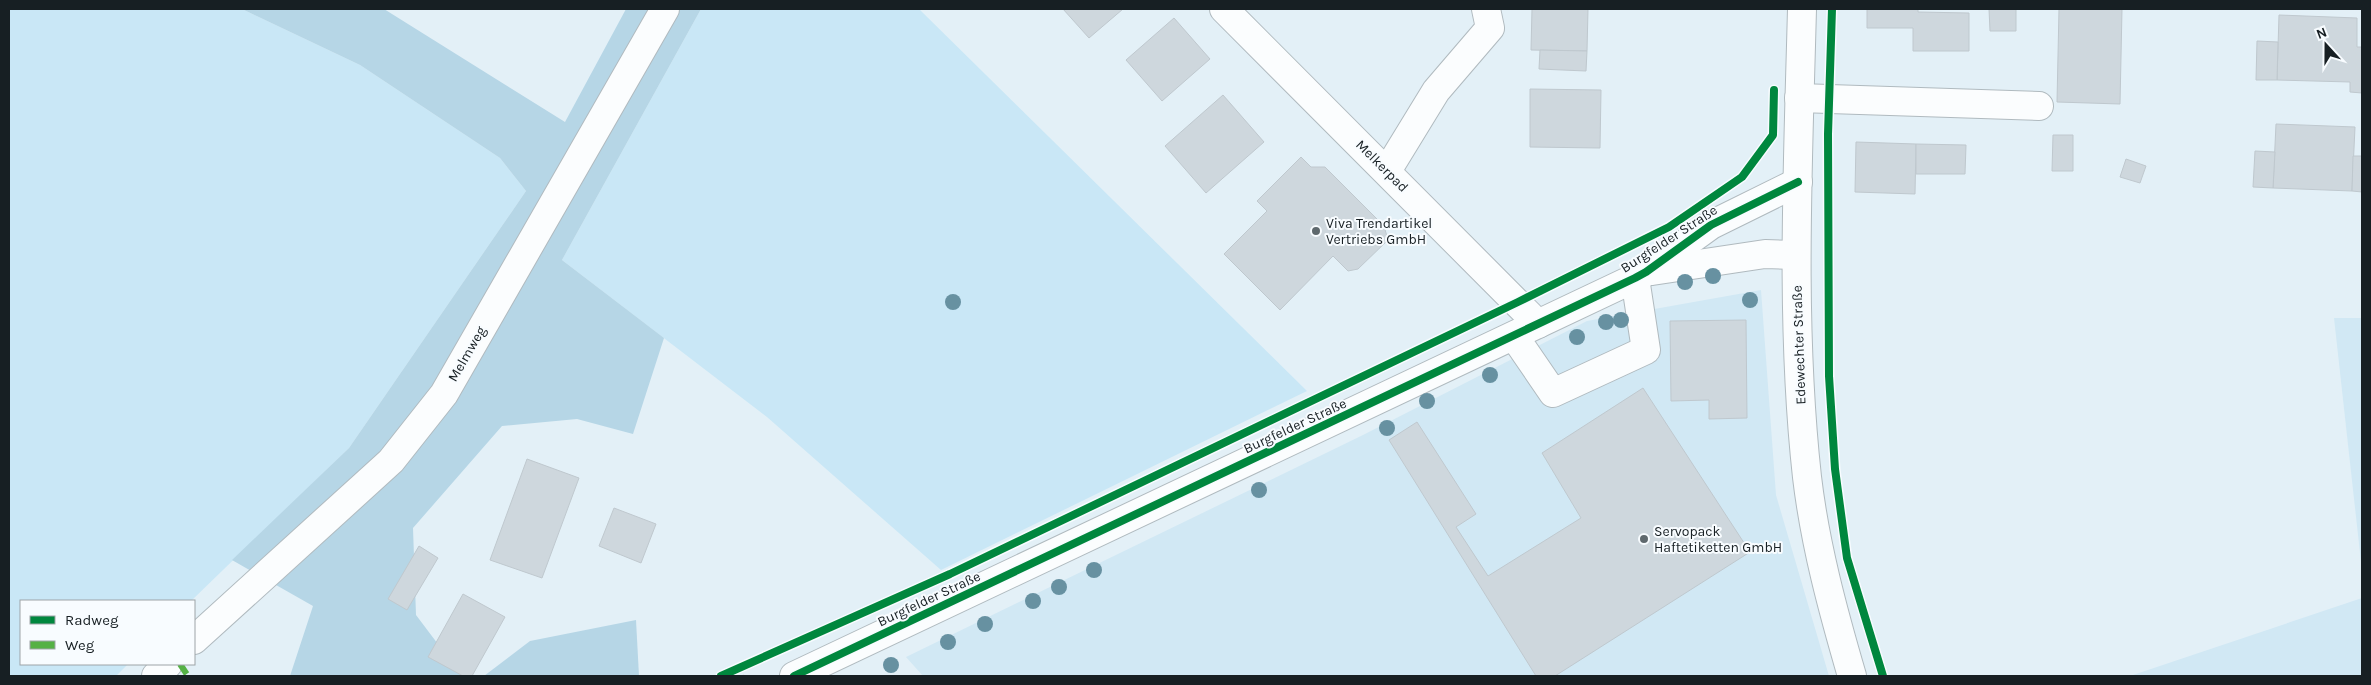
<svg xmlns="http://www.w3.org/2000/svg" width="2371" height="685" viewBox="0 0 2371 685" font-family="Karla,sans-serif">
  <rect width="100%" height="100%" fill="#e3f0f7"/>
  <g fill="#d1e8f4">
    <path d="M 1761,290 L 1776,495 L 1829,676 L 923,676 L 906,657 L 1363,435 L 1587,321 Z"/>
    <path d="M 2334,318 L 2362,318 L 2362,571 Z"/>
    <path d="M 2362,598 L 2362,676 L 2130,676 Z"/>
  </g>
  <g fill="#c9e7f6">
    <path d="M 9,9 L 242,9 L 360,65 L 500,158 L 526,191 L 349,448 L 191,601 L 21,601 L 21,664 L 128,664 L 116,676 L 9,676 Z"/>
    <path d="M 701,9 L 919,9 L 1307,391 L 941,570 L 767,417 L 562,260 Z"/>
  </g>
  <g fill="#b6d6e6">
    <path d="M 242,9 L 384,9 L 565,122 L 626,9 L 701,9 L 562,260 L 664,338 L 633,434 L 577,419 L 502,426 L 413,528 L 416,615 L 462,676 L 290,676 L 313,606 L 232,560 L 349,448 L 526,191 L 500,158 L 360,65 Z"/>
    <path d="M 636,620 L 639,676 L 484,676 L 530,641 Z"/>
  </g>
  <g fill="#ced7dd" stroke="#bfc8ce">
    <path d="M 1063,9 L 1123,9 L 1089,38 Z"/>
    <path d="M 1532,9 L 1588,9 L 1587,51 L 1531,50 Z"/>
    <path d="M 1867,9 L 1918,9 L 1918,12 L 1969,13 L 1969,51 L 1913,51 L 1913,28 L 1867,28 Z"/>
    <path d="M 1989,9 L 2016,9 L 2016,31 L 1990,31 Z"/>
    <path d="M 2059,9 L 2122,9 L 2120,104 L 2057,102 Z"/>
    <path d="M 2279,15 L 2357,18 L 2357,47 L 2362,47 L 2362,93 L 2350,92 L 2350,82 L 2277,80 Z"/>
    <path d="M 1174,18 L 1210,59 L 1162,101 L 1126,60 Z"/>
    <path d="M 2257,41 L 2278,42 L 2277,80 L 2256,80 Z"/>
    <path d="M 1540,50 L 1587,51 L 1586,71 L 1539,69 Z"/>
    <path d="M 1530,89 L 1601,90 L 1600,148 L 1530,147 Z"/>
    <path d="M 1223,95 L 1264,142 L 1206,193 L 1165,146 Z"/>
    <path d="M 2276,124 L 2355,127 L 2352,191 L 2273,188 Z"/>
    <path d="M 2053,135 L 2073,135 L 2073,171 L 2052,171 Z"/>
    <path d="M 1856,142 L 1916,144 L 1915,194 L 1855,192 Z"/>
    <path d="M 1916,144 L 1966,145 L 1965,174 L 1916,174 Z"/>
    <path d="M 2255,151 L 2275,152 L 2273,188 L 2253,187 Z"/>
    <path d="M 2353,156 L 2362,156 L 2362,192 L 2352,191 Z"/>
    <path d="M 1301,157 L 1311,167 L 1325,167 L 1384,226 L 1388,240 L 1358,269 L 1348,271 L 1333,256 L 1280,310 L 1224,254 L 1267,211 L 1257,201 Z"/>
    <path d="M 2126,159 L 2146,166 L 2140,183 L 2120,177 Z"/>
    <path d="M 1746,320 L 1747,418 L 1709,419 L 1709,400 L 1671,401 L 1670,321 Z"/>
    <path d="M 1643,388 L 1750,552 L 1555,676 L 1536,676 L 1389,440 L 1417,422 L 1476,514 L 1456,527 L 1488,576 L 1581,518 L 1542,453 Z"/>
    <path d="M 527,459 L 579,478 L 542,578 L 490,560 Z"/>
    <path d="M 614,508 L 656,524 L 641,563 L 599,546 Z"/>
    <path d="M 419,546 L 438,558 L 407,610 L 388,599 Z"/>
    <path d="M 463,594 L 505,617 L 472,676 L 463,676 L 428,657 Z"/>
  </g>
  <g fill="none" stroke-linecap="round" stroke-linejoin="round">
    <g stroke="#b0babf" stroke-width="30">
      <g id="minor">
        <path d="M 1224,9 L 1538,324"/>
        <path d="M 1799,98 L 2039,106"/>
        <path d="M 1387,171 L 1436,91 L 1490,28 L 1486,9"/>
        <path d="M 1652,271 L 1765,254 L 1796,255"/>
        <path d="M 1514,336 L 1553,393 L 1646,350 L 1635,278"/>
        <path d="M 194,640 L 391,461 L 444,394 L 665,9"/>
        <path d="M 156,676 L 168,664"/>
        <path d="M 794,676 L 1635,278 L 1646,272 L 1711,225 L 1798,182"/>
      </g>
    </g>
    <g stroke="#b0babf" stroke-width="30">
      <path id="major" d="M 1802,9 C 1798,165 1790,322 1807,477 C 1815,545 1833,611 1852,676"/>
    </g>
    <path stroke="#d5d9db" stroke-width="3" stroke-dasharray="4 2.5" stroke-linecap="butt" d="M 740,669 L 743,676"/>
    <use href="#minor" stroke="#fbfdfe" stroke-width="28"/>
    <use href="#major" stroke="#fbfdfe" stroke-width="28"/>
    <path stroke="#55b145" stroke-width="6" stroke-dasharray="12 6" stroke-linecap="butt" d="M 180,664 L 188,676"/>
    <g stroke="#f8fcff" stroke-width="11">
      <g id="cycleway">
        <path d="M 1832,9 L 1828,134 L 1829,376 L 1835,469 L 1847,558 L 1883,676"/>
        <path d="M 721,676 L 950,574 L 1518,302 L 1669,227 L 1742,177 L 1773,135 L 1774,90"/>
        <path d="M 794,676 L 1635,278 L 1646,272 L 1711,225 L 1798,182"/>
      </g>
    </g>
    <use href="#cycleway" stroke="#00873e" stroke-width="8"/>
  </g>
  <g fill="#6791a1">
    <circle cx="1713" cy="276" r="8"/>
    <circle cx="1685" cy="282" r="8"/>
    <circle cx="1750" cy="300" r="8"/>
    <circle cx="953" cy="302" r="8"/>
    <circle cx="1621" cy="320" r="8"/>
    <circle cx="1606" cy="322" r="8"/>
    <circle cx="1577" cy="337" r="8"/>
    <circle cx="1490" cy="375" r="8"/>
    <circle cx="1427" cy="401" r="8"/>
    <circle cx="1387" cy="428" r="8"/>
    <circle cx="1259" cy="490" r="8"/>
    <circle cx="1094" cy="570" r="8"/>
    <circle cx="1059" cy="587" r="8"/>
    <circle cx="1033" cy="601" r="8"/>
    <circle cx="985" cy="624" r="8"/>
    <circle cx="948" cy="642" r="8"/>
    <circle cx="891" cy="665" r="8"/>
  </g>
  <g fill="#5e686d" stroke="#f8fcff" stroke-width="2">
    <circle cx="1316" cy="231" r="5"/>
    <circle cx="1644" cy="539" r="5"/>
  </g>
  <g text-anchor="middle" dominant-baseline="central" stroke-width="4" stroke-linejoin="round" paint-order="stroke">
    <g font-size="14" fill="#171f23" stroke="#f8fcff">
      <text transform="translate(1382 166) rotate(45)">Melkerpad</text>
      <text transform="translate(1669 239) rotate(-33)">Burgfelder Straße</text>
      <text transform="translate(1799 345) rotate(-92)">Edewechter Straße</text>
      <text transform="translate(467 354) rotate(-60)">Melmweg</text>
      <text transform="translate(1295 426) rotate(-25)">Burgfelder Straße</text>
      <text transform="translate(929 599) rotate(-25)">Burgfelder Straße</text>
    </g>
    <g font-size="14" fill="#171f23" stroke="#f8fcff" text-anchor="start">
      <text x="1326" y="223">Viva Trendartikel<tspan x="1326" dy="16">Vertriebs GmbH</tspan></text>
      <text x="1654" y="531">Servopack<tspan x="1654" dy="16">Haftetiketten GmbH</tspan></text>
    </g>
  </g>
  <rect width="2371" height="685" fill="none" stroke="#171f23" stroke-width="20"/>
  <rect x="20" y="600" width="175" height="65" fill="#f8fcff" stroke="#9ea4a7"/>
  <rect x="30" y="616" width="25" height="8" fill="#00873e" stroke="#9ea4a7"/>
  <text x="65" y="625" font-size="15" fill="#171f23">Radweg</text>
  <rect x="30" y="641" width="25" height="8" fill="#55b145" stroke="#9ea4a7"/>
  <text x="65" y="650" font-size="15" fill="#171f23">Weg</text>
  <g transform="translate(2326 45) rotate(339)" stroke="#f8fcff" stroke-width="4" paint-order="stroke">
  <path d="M0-4L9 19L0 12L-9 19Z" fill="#171f23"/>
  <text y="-8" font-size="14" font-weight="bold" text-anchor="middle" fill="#171f23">N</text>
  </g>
</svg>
